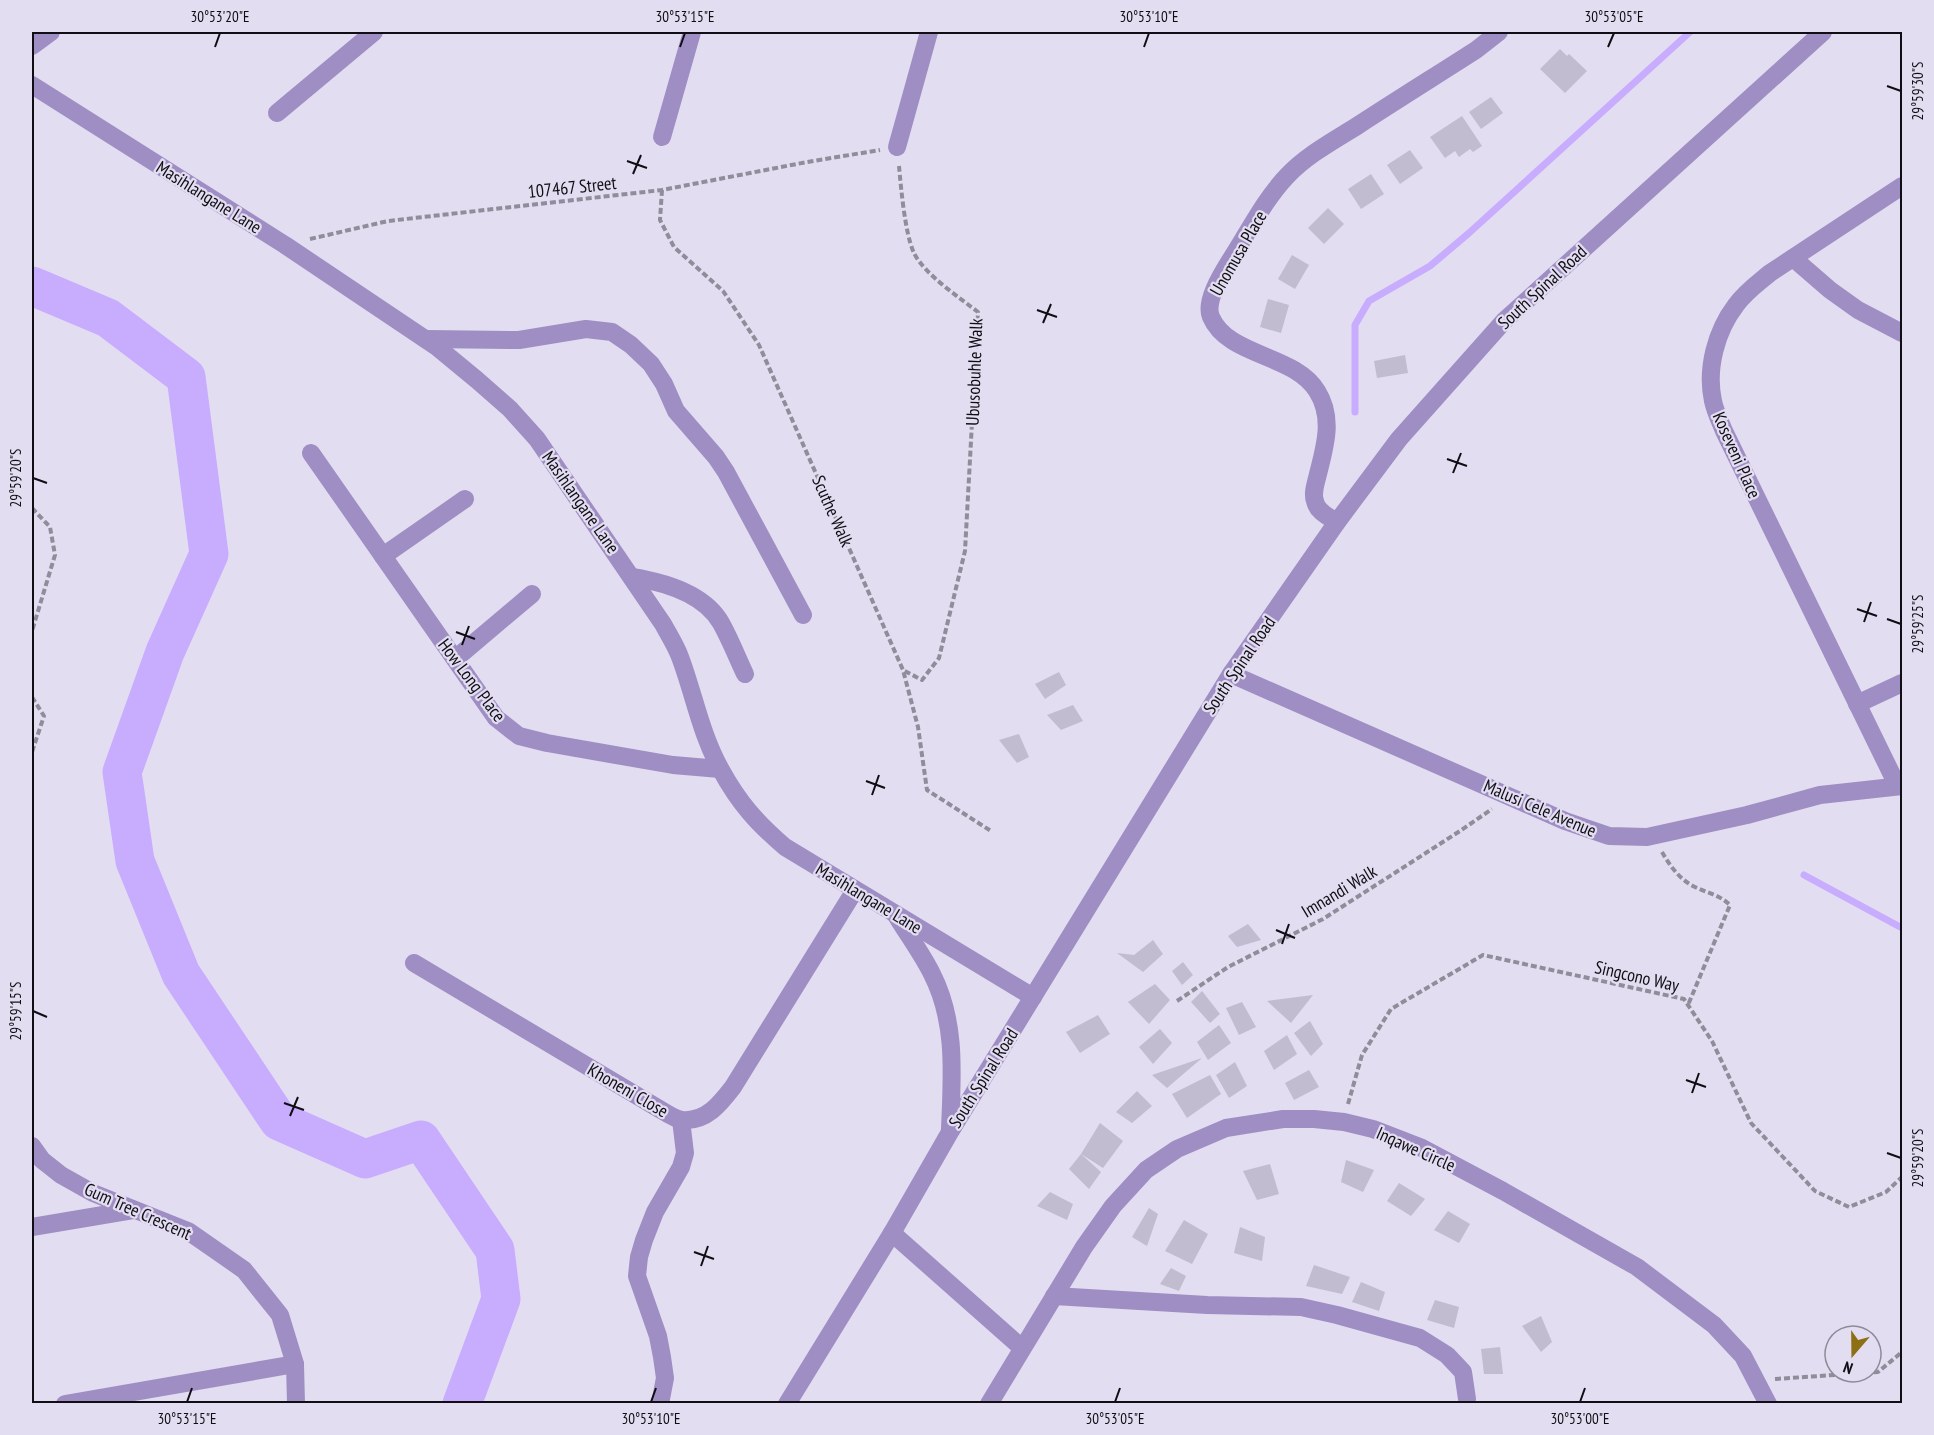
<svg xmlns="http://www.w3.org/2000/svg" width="1934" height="1435" viewBox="0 0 1934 1435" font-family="'PT Sans Narrow',sans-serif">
  <rect width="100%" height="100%" fill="#e3ddf1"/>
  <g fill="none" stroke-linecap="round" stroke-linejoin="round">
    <g stroke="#c8acfe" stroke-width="7">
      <path d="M 1355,412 L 1355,325 L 1369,301 L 1430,266 L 1469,233 L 1690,32"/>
      <path d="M 1804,875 L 1902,928"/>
    </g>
    <path stroke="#c8acfe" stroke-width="39" d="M 32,286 L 108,318 L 186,377 L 209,554 L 165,652 L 122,772 L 135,861 L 181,974 L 279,1121 L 365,1159 L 421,1140 L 495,1250 L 501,1299 L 462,1404"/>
  </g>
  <g fill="#c2bcd0">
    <path d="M 1560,49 L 1567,56 L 1569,54 L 1587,71 L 1565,93 L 1540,69 Z"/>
    <path d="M 1491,97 L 1503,113 L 1481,129 L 1469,112 Z"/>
    <path d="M 1462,116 L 1482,146 L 1473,152 L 1470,149 L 1459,157 L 1455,151 L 1445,158 L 1430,137 Z"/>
    <path d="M 1410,150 L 1423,168 L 1400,184 L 1387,165 Z"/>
    <path d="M 1371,174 L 1384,194 L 1361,209 L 1348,189 Z"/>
    <path d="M 1328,208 L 1344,224 L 1324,244 L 1308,228 Z"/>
    <path d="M 1292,255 L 1309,265 L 1295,289 L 1278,279 Z"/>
    <path d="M 1268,299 L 1289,305 L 1281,333 L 1260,327 Z"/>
    <path d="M 1405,355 L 1408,373 L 1377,378 L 1374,361 Z"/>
    <path d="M 1059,672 L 1066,685 L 1045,699 L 1035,684 Z"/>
    <path d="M 1073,705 L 1083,721 L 1061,730 L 1047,715 Z"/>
    <path d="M 1019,734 L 1029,757 L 1017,763 L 999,740 Z"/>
    <path d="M 1248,924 L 1261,940 L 1237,947 L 1228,936 Z"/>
    <path d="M 1153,940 L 1163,954 L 1143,972 L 1117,953 L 1134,955 Z"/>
    <path d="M 1183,962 L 1193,975 L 1182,985 L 1172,971 Z"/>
    <path d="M 1155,984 L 1170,1000 L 1149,1024 L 1128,1002 Z"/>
    <path d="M 1202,991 L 1220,1014 L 1210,1023 L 1191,1002 Z"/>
    <path d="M 1313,995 L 1291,1023 L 1267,1001 Z"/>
    <path d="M 1242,1002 L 1256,1027 L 1239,1035 L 1226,1008 Z"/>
    <path d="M 1098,1015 L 1110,1034 L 1080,1053 L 1066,1032 Z"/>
    <path d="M 1310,1021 L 1323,1044 L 1311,1056 L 1294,1033 Z"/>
    <path d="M 1219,1025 L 1231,1043 L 1208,1060 L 1197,1042 Z"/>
    <path d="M 1160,1029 L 1172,1043 L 1153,1064 L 1139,1047 Z"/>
    <path d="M 1287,1035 L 1297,1054 L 1274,1070 L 1264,1051 Z"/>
    <path d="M 1202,1058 L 1167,1088 L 1152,1075 Z"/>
    <path d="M 1235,1062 L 1247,1086 L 1229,1098 L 1216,1075 Z"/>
    <path d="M 1309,1070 L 1319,1087 L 1294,1100 L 1285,1083 Z"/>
    <path d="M 1210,1075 L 1221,1094 L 1187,1118 L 1172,1094 Z"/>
    <path d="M 1137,1091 L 1152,1106 L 1132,1123 L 1116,1112 Z"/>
    <path d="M 1100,1123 L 1123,1141 L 1103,1168 L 1081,1154 Z"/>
    <path d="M 1081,1154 L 1101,1172 L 1089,1189 L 1069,1169 Z"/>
    <path d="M 1346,1160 L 1374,1170 L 1363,1192 L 1341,1182 Z"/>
    <path d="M 1270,1164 L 1279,1194 L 1257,1200 L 1243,1171 Z"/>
    <path d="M 1399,1183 L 1425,1199 L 1411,1216 L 1387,1201 Z"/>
    <path d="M 1050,1192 L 1073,1204 L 1067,1220 L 1037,1206 Z"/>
    <path d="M 1149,1208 L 1158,1214 L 1147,1246 L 1132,1237 Z"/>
    <path d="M 1448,1211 L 1470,1224 L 1459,1243 L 1434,1230 Z"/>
    <path d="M 1184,1220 L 1208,1234 L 1192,1264 L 1165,1251 Z"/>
    <path d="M 1240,1227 L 1265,1237 L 1262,1261 L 1234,1253 Z"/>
    <path d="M 1314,1265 L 1350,1277 L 1342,1294 L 1306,1286 Z"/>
    <path d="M 1171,1268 L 1186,1276 L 1179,1291 L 1160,1284 Z"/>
    <path d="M 1361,1282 L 1385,1292 L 1379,1311 L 1352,1302 Z"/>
    <path d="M 1435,1300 L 1459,1307 L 1454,1328 L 1427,1320 Z"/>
    <path d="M 1541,1316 L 1552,1342 L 1541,1352 L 1522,1326 Z"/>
    <path d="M 1500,1347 L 1503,1374 L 1484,1374 L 1481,1349 Z"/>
  </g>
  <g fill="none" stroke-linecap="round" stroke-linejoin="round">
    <g stroke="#908c9a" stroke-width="4" stroke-dasharray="6 3" stroke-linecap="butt">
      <path d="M 899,166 C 901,188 905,234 914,253 C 924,274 960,298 978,312 L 965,551 L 939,658 L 922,680 L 903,670"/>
      <path d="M 662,190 L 660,220 L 674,247 L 723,291 L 759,345 L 903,670 L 918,727 L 927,790 L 991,831"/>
      <path d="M 310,239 L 388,221 L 662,190 L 807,162 L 880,150"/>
      <path d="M 32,508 L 50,527 L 55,555 L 32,631"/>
      <path d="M 32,697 L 44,716 L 32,752"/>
      <path d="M 1662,852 C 1670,866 1680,880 1695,887 C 1707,893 1720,895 1730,905 L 1688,1005"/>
      <path d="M 1177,1001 L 1228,967 L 1323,919 L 1460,831 L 1492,809"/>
      <path d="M 1348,1104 L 1362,1055 L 1391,1009 L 1483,955 L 1684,999 L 1712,1041 L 1751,1123 L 1815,1191 L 1849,1207 L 1886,1192 L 1902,1177"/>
      <path d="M 1775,1379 L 1878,1372 L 1902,1352"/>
    </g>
    <g stroke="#9f8ec3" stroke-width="18">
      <path d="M 32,46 L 51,32"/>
      <path d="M 32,85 L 285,245 L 437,347 L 477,380 L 510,409 L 537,439 L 663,624 C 669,635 676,646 680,657 C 694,694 701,735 721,770 C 739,803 757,823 785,847 L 1033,997"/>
      <path d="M 277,113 L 374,32"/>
      <path d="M 662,137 L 692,32"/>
      <path d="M 897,147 L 929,32"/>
      <path d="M 1793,258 L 1830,290 L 1858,310 L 1902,333"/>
      <path d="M 426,339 L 519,340 L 586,329 L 612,332 L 631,345 L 651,364 L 664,384 L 676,411 L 716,457 L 726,472 L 803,615"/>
      <path d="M 311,453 L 496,718 L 519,736 L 547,743 L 673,765 L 720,769"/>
      <path d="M 1337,522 C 1329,517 1317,512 1315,501 C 1312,493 1316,483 1318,474 C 1325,446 1334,418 1317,391 C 1295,354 1228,357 1211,317 C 1204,301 1223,272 1231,259 C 1249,231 1265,199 1287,176 C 1307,155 1333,141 1357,126 C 1397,100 1437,75 1476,50 L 1499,32"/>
      <path d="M 383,556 L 465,499"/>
      <path d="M 632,577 C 663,582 704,593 721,623 C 730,639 737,657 745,674"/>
      <path d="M 455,659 L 532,594"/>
      <path d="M 1231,674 L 1565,821 L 1609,836 L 1647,837 L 1747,815 L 1820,795 L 1902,786"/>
      <path d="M 1857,704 L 1902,683"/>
      <path d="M 1897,785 L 1724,431 C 1720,421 1715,411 1713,401 C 1706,369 1716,331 1736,305 C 1745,292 1758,283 1770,273 L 1902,186"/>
      <path d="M 896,915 C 908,935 922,954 932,974 C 957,1023 952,1077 950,1129"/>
      <path d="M 414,963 L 656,1107 C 663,1111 674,1119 682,1120 C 706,1122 720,1104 733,1087 L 855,890"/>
      <path d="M 32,1146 L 42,1160 L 61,1175 L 93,1193 L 188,1231 L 244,1270 L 280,1315 L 295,1364 L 296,1404"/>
      <path d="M 32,1227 L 133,1210"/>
      <path d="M 892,1233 L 1022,1348"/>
      <path d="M 1054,1296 L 1207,1305 L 1301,1307 L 1337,1315 L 1420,1338 L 1447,1355 L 1463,1372 L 1467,1399"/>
      <path d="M 65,1404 L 295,1364"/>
      <path d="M 660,1404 L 665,1378 L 662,1357 L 658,1336 L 637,1276 L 639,1257 L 644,1240 L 655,1212 L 681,1167 L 685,1153 L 681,1120"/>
      <path d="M 787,1404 L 892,1233 L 950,1132 L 1231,674 L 1337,522 L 1399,439 L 1504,321 L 1823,32"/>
      <path d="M 989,1404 L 1084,1247 L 1113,1206 L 1146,1170 L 1177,1149 L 1226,1128 L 1283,1119 L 1314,1119 L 1344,1122 L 1373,1129 L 1422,1148 L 1503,1191 L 1637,1267 L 1714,1325 L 1743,1356 L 1768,1404"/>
    </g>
  </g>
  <path fill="none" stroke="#100e14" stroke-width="2" d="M 215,47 L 220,33M 680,47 L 685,33M 1144,47 L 1149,33M 1608,47 L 1614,33M 1887,86 L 1901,91M 627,161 L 647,168M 633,174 L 641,155M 1037,310 L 1057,317M 1043,323 L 1051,304M 1447,459 L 1467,466M 1453,473 L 1461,453M 33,478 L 47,483M 1857,609 L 1877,616M 1887,619 L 1901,624M 1864,622 L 1871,602M 456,632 L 475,639M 462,645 L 469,626M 866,781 L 885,788M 872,795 L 879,775M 1276,930 L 1295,938M 1282,944 L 1289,924M 33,1011 L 47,1017M 1686,1080 L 1706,1087M 1692,1093 L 1699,1073M 284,1103 L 304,1110M 290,1116 L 298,1097M 1887,1153 L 1901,1158M 694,1252 L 714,1259M 701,1266 L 708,1246M 187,1402 L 192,1388M 651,1402 L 656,1388M 1115,1402 L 1120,1388M 1580,1402 L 1585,1388"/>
  <g text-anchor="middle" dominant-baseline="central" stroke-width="4.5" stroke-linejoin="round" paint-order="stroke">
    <g font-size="18" fill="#100e14" stroke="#e3ddf1">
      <text transform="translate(572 187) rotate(-6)">107467 Street</text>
      <text transform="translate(209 197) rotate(32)">Masihlangane Lane</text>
      <text transform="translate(1238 253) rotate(-60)">Unomusa Place</text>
      <text transform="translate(1542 287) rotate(-43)">South Spinal Road</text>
      <text transform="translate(974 372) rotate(-88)">Ubusobuhle Walk</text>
      <text transform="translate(1737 455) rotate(66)">Koseveni Place</text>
      <text transform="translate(581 502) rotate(55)">Masihlangane Lane</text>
      <text transform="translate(833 511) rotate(66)">Scuthe Walk</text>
      <text transform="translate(1239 665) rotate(-56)">South Spinal Road</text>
      <text transform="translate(472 680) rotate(53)">How Long Place</text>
      <text transform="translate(1540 808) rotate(23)">Malusi Cele Avenue</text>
      <text transform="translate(1339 891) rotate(-31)">Imnandi Walk</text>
      <text transform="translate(869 898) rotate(31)">Masihlangane Lane</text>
      <text transform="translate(1637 976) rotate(13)">Singcono Way</text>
      <text transform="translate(983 1078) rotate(-58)">South Spinal Road</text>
      <text transform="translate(628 1090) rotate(30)">Khoneni Close</text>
      <text transform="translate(1416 1149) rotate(24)">Inqawe Circle</text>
      <text transform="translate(138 1211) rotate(24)">Gum Tree Crescent</text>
    </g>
  </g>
  <rect width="1934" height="1435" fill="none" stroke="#e3ddf1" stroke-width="66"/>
  <g transform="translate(1853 1354) rotate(200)"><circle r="28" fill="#e3ddf1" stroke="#8f8a99" stroke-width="1.5"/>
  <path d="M0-4.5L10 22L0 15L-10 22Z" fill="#8d7013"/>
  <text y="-9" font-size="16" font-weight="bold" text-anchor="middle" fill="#100e14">N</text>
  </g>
  <rect x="33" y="33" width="1868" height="1369" fill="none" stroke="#100e14" stroke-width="2"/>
  <g font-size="15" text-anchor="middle" fill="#100e14">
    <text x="220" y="22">30°53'20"E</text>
    <text x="685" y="22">30°53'15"E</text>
    <text x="1149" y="22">30°53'10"E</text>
    <text x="1614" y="22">30°53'05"E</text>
    <text transform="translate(1918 91) rotate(-90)" y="5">29°59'30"S</text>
    <text transform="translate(16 478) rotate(-90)" y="5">29°59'20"S</text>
    <text transform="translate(1918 624) rotate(-90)" y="5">29°59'25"S</text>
    <text transform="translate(16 1011) rotate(-90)" y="5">29°59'15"S</text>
    <text transform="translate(1918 1158) rotate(-90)" y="5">29°59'20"S</text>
    <text x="187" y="1424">30°53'15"E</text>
    <text x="651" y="1424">30°53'10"E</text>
    <text x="1115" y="1424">30°53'05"E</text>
    <text x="1580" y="1424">30°53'00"E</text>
  </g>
</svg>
